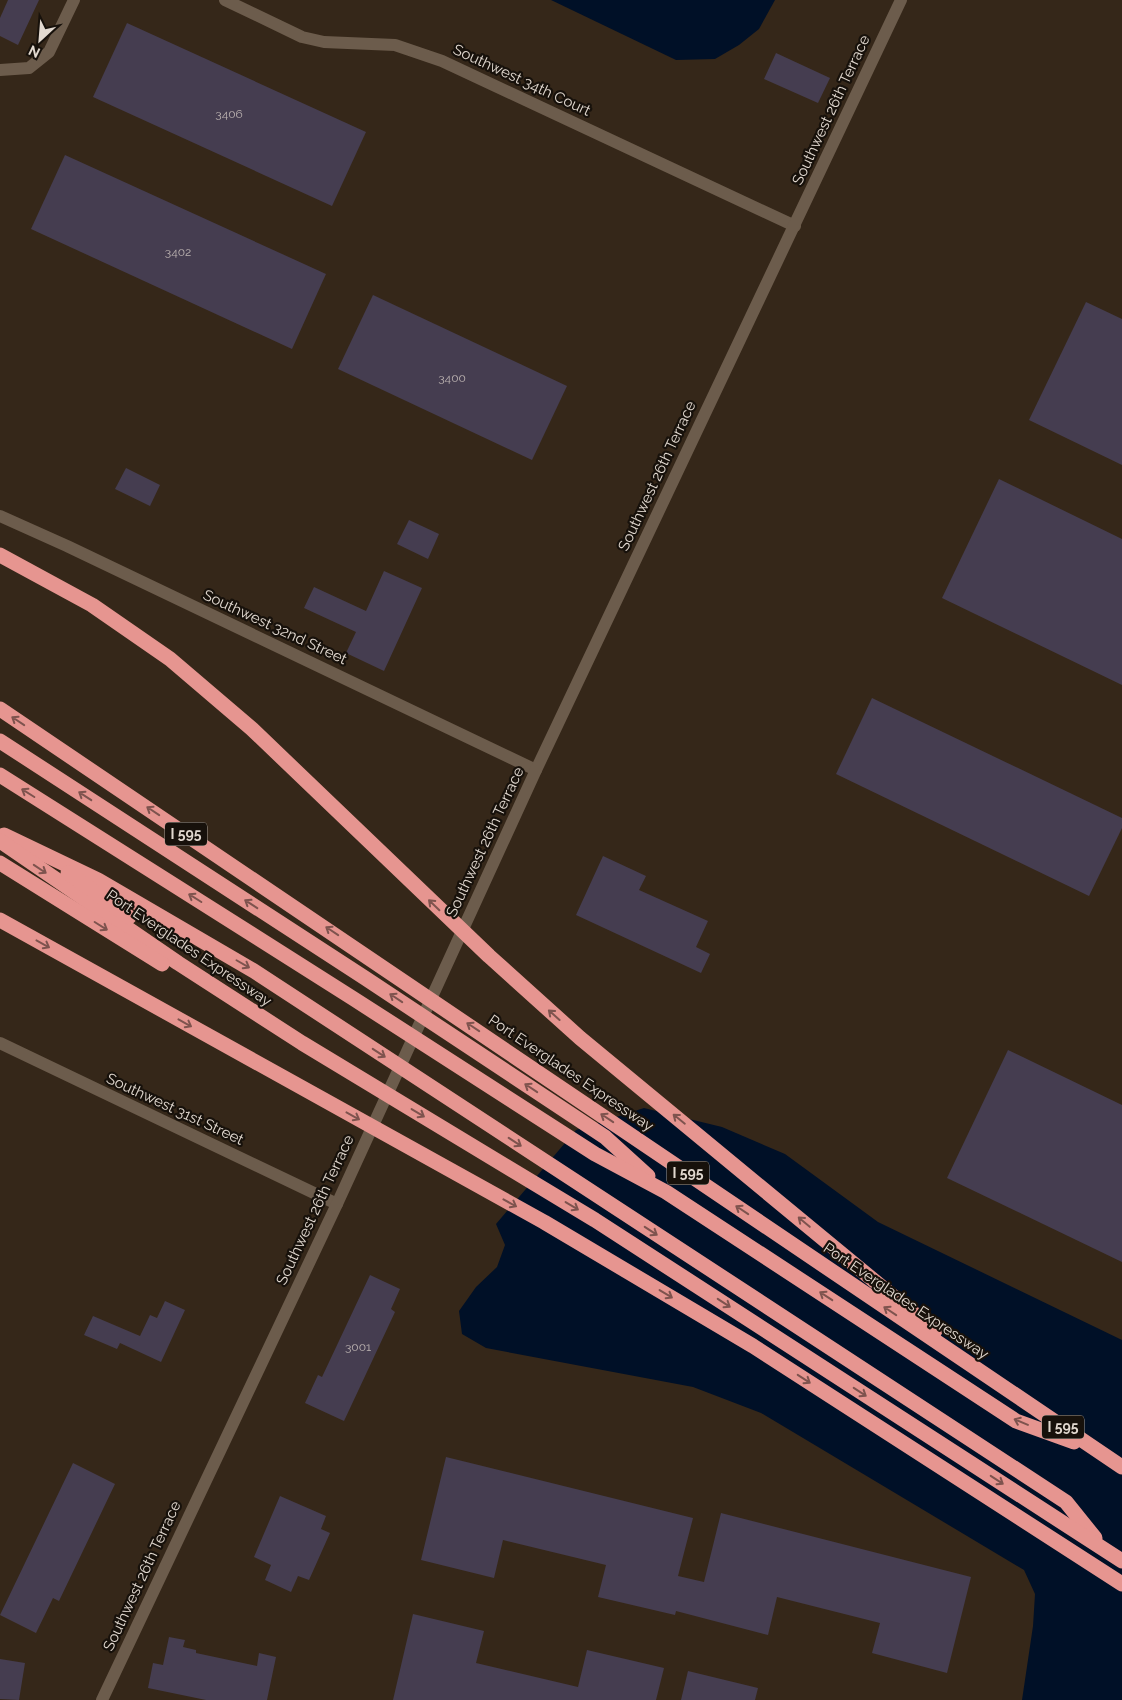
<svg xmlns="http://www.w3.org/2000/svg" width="1122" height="1700" viewBox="0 0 1122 1700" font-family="Raleway,sans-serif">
  <rect width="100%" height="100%" fill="#352719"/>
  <g fill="#001027">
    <path d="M 551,0 L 775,0 L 759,29 L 739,45 L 715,59 L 676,60 Z"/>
    <path d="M 644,1108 L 722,1127 L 785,1154 L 878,1222 L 1122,1340 L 1122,1700 L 1022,1700 L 1033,1626 L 1035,1594 L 1024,1570 L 761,1413 L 693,1387 L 486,1348 L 462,1334 L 459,1311 L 476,1287 L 497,1267 L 505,1245 L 496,1224 L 576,1130 Z"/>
  </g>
  <g fill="#453d50">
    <path d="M 8,0 L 39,0 L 18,45 L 0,36 L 0,18 Z"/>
    <path d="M 127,23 L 366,132 L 332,206 L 93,97 Z"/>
    <path d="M 776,53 L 830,78 L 818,103 L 764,79 Z"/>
    <path d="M 65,155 L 326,274 L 292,349 L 31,229 Z"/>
    <path d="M 373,295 L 567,386 L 532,460 L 338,369 Z"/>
    <path d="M 1086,302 L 1122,319 L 1122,465 L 1029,420 Z"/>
    <path d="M 126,468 L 160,485 L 150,506 L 115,489 Z"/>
    <path d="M 999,479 L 1122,539 L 1122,685 L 942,598 Z"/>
    <path d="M 409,520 L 439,534 L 428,559 L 397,544 Z"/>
    <path d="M 384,571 L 422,588 L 384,671 L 346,653 L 356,632 L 304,608 L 314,587 L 366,611 Z"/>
    <path d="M 872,698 L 1122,818 L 1122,828 L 1089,896 L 836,774 Z"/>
    <path d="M 603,856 L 646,876 L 639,890 L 708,921 L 696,947 L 710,954 L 701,973 L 576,915 Z"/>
    <path d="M 1008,1050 L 1122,1105 L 1122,1262 L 947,1178 Z"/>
    <path d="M 370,1275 L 400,1289 L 391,1309 L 395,1312 L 344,1421 L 305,1403 L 318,1375 L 322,1377 Z"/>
    <path d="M 165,1301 L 185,1310 L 161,1362 L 120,1343 L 117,1349 L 84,1335 L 93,1316 L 140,1336 L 150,1315 L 157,1318 Z"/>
    <path d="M 446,1457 L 693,1518 L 678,1576 L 704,1582 L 721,1513 L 971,1577 L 947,1673 L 872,1653 L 880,1623 L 777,1597 L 768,1635 L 676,1611 L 675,1615 L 598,1597 L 606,1565 L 503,1540 L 494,1578 L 421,1560 Z"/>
    <path d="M 73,1463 L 115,1484 L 59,1601 L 53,1598 L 36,1633 L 0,1615 Z"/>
    <path d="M 280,1496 L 326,1516 L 321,1529 L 330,1533 L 309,1580 L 298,1576 L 291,1592 L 265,1580 L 271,1565 L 254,1557 Z"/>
    <path d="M 413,1614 L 484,1631 L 476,1663 L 578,1687 L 587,1650 L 664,1668 L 656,1700 L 393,1700 Z"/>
    <path d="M 169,1637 L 185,1640 L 183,1647 L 196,1650 L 196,1653 L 257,1666 L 259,1653 L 276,1657 L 267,1700 L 206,1700 L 148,1688 L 153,1663 L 163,1665 Z"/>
    <path d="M 0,1659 L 25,1663 L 19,1700 L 0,1699 Z"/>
    <path d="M 688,1671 L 758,1688 L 755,1700 L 681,1700 Z"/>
  </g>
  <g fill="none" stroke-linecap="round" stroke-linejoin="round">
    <g stroke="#6c5c4c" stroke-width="12">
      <path d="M 225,0 L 302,37 L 324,42 L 395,45 L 442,61 L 795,226"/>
      <path d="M 0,70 L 29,68 L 49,52 L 74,0"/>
      <path d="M 0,1043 L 337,1204"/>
    </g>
    <g stroke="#6c5c4c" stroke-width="12">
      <path d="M 0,516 L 67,546 L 536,770"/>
      <path d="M 102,1700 L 337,1204 L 536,770 L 901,0"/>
    </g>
    <g stroke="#e69590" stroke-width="15">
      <path d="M 0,555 L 92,605 L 170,659 L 252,729 L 489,956 L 580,1038 L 935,1331"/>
      <path d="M 0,709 L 1122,1467"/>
      <path d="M 0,741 L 365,978 L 605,1137 L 648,1176"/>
      <path d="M 0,775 L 354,999 L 595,1154 L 666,1192 L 1016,1421 L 1074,1442"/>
      <path d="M 4,835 L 98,880 L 254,971 L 1066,1502 L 1095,1538"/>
      <path d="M 0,841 L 178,963 L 302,1043 L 595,1220 L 1122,1561"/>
      <path d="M 0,863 L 162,964"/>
      <path d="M 68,873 L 129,917"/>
      <path d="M 0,920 L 544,1222 L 753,1346 L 1122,1584"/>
    </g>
  </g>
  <defs><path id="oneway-shaft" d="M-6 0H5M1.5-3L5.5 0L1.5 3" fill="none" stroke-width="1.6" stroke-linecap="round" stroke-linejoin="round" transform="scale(1.25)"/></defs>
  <g stroke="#7e534e">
    <use href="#oneway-shaft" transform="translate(18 721) rotate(-146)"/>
    <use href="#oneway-shaft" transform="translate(28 793) rotate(-148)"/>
    <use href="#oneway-shaft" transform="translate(85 796) rotate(-147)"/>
    <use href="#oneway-shaft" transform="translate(153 811) rotate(-146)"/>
    <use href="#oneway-shaft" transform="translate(40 869) rotate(34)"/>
    <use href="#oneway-shaft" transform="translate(195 898) rotate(-148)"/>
    <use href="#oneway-shaft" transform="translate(251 904) rotate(-147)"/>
    <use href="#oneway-shaft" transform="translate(434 905) rotate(-136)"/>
    <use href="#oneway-shaft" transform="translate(101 926) rotate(32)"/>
    <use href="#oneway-shaft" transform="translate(332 931) rotate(-146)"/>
    <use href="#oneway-shaft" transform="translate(43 944) rotate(29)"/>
    <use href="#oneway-shaft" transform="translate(243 964) rotate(30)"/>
    <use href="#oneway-shaft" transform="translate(396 998) rotate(-146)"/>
    <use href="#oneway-shaft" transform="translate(554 1015) rotate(-138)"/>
    <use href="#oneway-shaft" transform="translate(185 1023) rotate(29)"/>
    <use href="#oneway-shaft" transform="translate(473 1027) rotate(-146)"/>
    <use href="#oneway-shaft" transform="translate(379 1053) rotate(33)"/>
    <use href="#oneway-shaft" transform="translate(531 1088) rotate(-146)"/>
    <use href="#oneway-shaft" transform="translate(418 1113) rotate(31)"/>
    <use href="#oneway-shaft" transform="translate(353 1116) rotate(29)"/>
    <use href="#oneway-shaft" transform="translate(607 1118) rotate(-146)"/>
    <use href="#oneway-shaft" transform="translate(679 1119) rotate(-141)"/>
    <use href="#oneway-shaft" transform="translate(515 1142) rotate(33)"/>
    <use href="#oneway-shaft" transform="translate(510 1203) rotate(29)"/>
    <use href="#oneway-shaft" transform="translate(572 1206) rotate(31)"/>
    <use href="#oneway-shaft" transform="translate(742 1210) rotate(-146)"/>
    <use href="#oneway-shaft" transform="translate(804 1222) rotate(-140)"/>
    <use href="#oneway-shaft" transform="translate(651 1231) rotate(33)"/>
    <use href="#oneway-shaft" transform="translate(666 1294) rotate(31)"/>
    <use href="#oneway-shaft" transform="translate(826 1296) rotate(-147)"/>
    <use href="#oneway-shaft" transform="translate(724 1303) rotate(33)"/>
    <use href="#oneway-shaft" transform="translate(890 1311) rotate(-146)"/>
    <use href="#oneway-shaft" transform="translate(804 1379) rotate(33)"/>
    <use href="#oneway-shaft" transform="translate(860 1392) rotate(33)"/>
    <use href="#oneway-shaft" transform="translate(1021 1422) rotate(-157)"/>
    <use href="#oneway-shaft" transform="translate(997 1480) rotate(33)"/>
  </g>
  <g text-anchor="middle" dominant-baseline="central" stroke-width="4.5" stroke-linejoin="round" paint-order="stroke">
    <g font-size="12" fill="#bbb2b0">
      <text x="229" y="114">3406</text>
      <text x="178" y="252">3402</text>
      <text x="452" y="378">3400</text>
      <text x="358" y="1347">3001</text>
    </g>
    <g fill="#17110b" stroke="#a59d95" stroke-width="1">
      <rect x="165" y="822.5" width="42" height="23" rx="4"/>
      <rect x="667" y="1161.5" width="42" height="23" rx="4"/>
      <rect x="1042" y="1415.5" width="42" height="23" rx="4"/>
    </g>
    <g font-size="14" font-weight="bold" fill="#e2d9d0">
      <text x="186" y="834">I 595</text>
      <text x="688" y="1173">I 595</text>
      <text x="1063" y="1427">I 595</text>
    </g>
    <g font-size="15" fill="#e2d9d0" stroke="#17110b">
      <text transform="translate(522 80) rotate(25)">Southwest 34th Court</text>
      <text transform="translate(831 110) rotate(-65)">Southwest 26th Terrace</text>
      <text transform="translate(657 476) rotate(-65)">Southwest 26th Terrace</text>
      <text transform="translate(275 627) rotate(25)">Southwest 32nd Street</text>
      <text transform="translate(485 842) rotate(-65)">Southwest 26th Terrace</text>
      <text transform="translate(189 948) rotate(34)">Port Everglades Expressway</text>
      <text transform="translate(571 1073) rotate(34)">Port Everglades Expressway</text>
      <text transform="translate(175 1109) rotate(25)">Southwest 31st Street</text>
      <text transform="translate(315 1210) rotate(-65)">Southwest 26th Terrace</text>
      <text transform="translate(906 1301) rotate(34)">Port Everglades Expressway</text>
      <text transform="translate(142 1576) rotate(-65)">Southwest 26th Terrace</text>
    </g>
  </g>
  <g transform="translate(40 40) rotate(206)" stroke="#17110b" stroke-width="4" paint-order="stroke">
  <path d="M0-4L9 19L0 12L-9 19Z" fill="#e2d9d0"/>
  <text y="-8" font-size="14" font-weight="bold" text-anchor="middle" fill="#e2d9d0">N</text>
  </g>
</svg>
